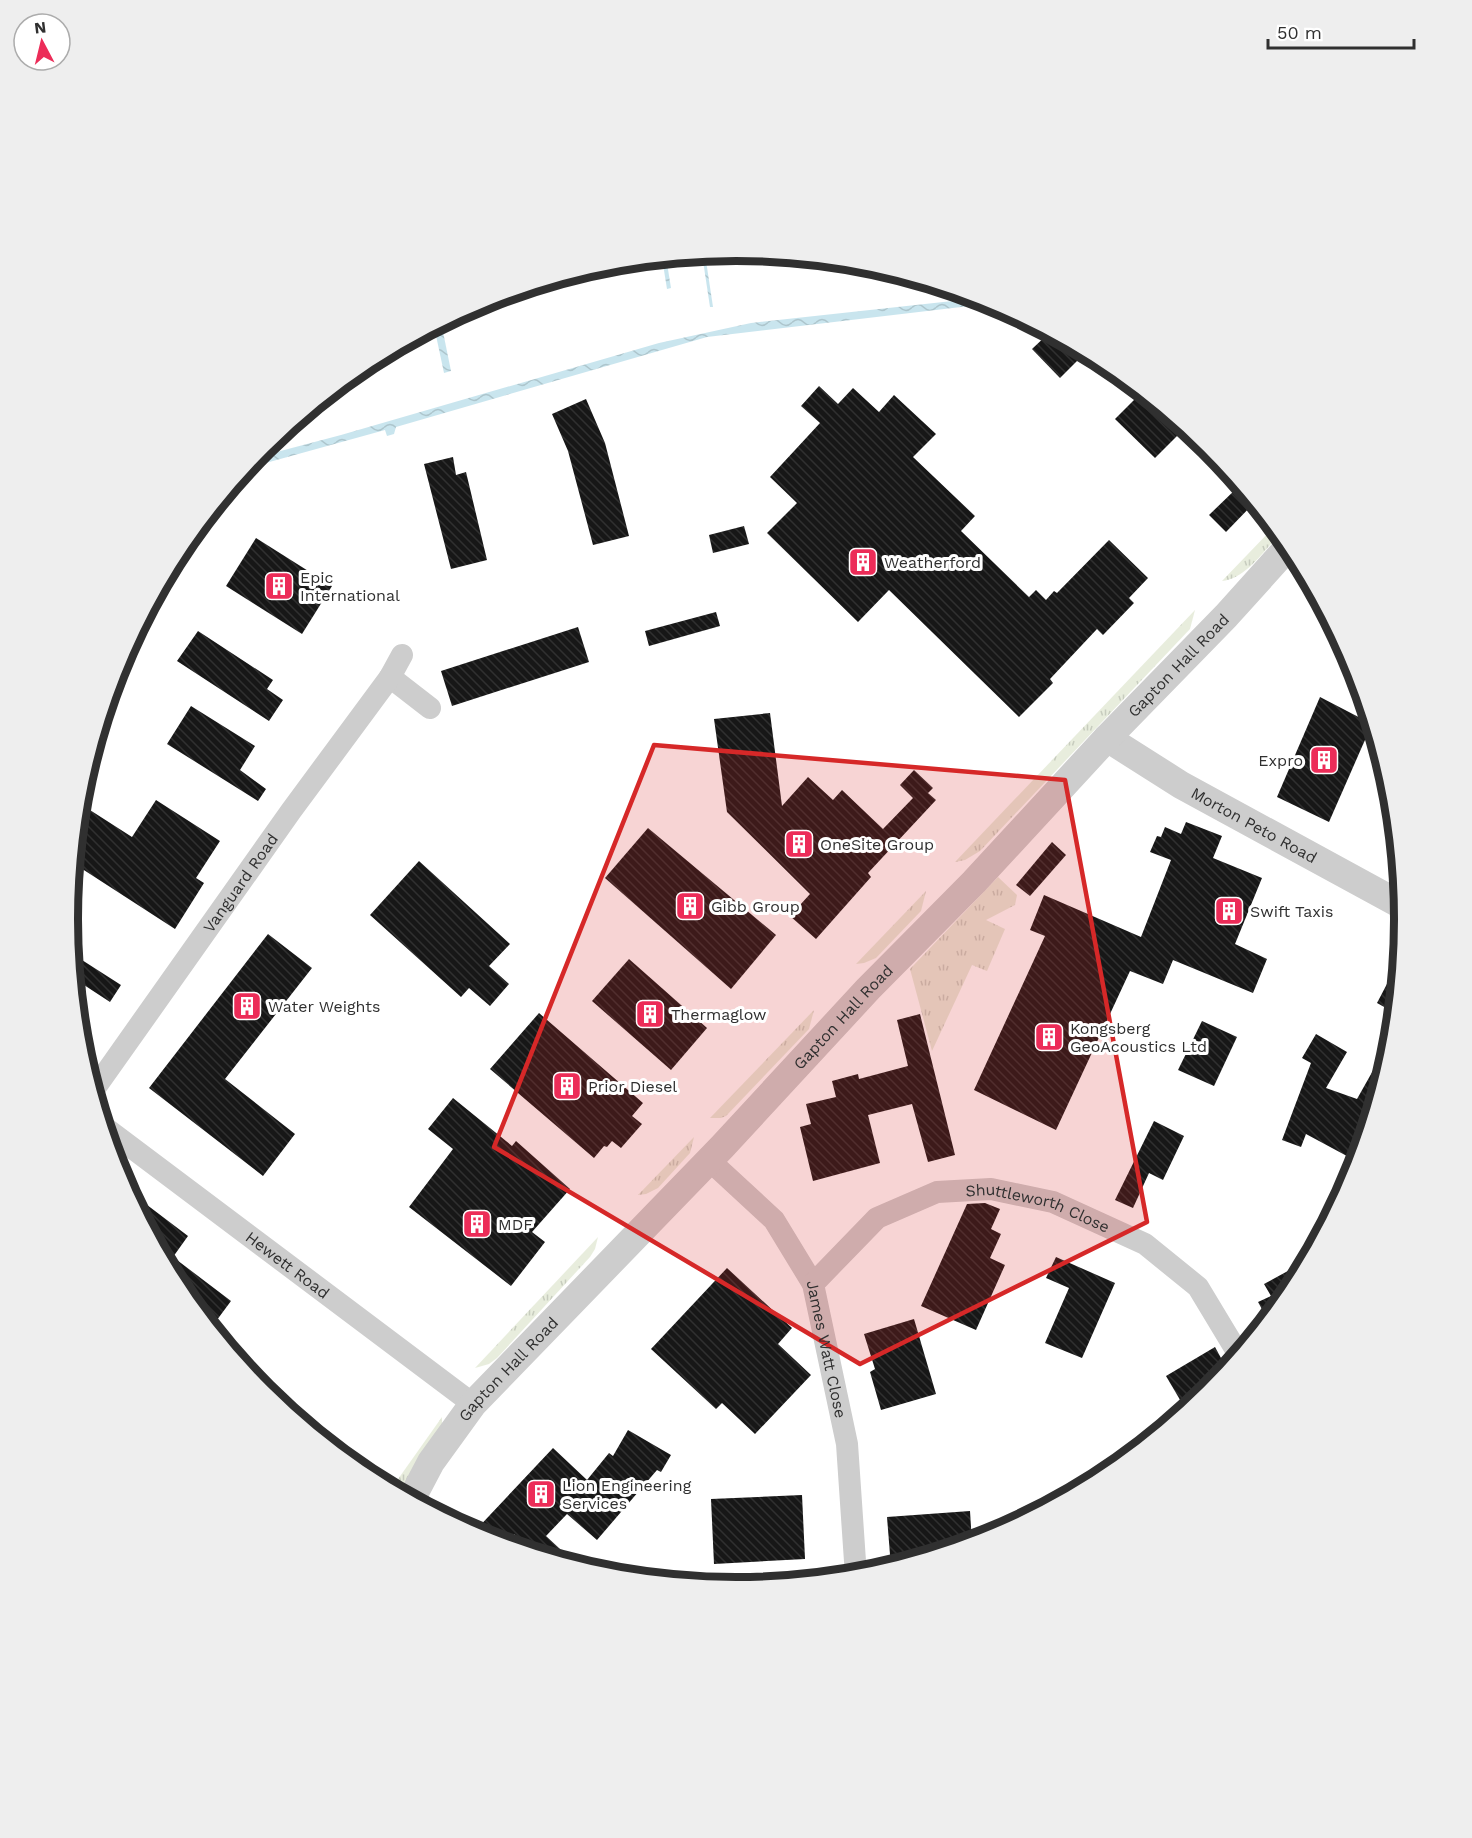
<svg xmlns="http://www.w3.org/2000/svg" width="1472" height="1838" viewBox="0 0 1472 1838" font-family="'Work Sans',sans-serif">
  <defs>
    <pattern id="grass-tufts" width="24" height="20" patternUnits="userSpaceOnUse" patternTransform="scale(1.5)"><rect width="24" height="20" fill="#e8eddd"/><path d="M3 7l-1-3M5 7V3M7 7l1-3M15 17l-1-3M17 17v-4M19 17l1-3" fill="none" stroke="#c7ccbe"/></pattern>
    <pattern id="water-waves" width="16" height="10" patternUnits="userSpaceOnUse" patternTransform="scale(1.5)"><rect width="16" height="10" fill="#c9e5ee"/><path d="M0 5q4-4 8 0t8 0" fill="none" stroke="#adc5cc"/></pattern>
    <pattern id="building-back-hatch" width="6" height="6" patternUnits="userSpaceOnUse" patternTransform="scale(1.5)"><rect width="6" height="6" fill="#171717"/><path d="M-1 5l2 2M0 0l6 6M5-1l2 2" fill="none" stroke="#303030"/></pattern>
  </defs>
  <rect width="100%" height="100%" fill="#fff"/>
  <g fill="url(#grass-tufts)">
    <path d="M 1274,527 L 1280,534 C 1265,549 1246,579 1222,581 Z"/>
    <path d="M 1195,610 L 1190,629 L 980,851 L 965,860 L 955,862 Z"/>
    <path d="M 998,877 L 1017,895 L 1015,905 L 986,920 L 1005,929 L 987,971 L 972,965 L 932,1051 L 910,969 Z"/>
    <path d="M 926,891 L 921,911 L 876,958 L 864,963 L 856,964 Z"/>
    <path d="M 814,1010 L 809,1029 L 726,1116 L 721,1118 L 710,1118 Z"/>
    <path d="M 694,1137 L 690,1153 L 658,1188 L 646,1194 L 638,1195 Z"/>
    <path d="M 598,1237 L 595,1249 L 590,1257 L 497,1358 L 489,1364 L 475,1368 Z"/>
    <path d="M 442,1417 L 442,1428 L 401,1494 L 391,1489 Z"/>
  </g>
  <g fill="url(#water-waves)">
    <path d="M 702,254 L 705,254 L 713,307 L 710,307 Z"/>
    <path d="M 666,257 L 671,288 L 667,289 L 662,258 Z"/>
    <path d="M 980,298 L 995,303 L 707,337 L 396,427 L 394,434 L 387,436 L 385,430 L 244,469 L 254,458 L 341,435 L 659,343 L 751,323 Z"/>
    <path d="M 441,322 L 451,371 L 444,373 L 434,326 Z"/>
  </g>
  <g fill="url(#building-back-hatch)">
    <path d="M 1050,332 L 1068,342 L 1082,356 L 1060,378 L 1032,349 Z"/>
    <path d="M 819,386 L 838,404 L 853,388 L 879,412 L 894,395 L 936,434 L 913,457 L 975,516 L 961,531 L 1029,597 L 1036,590 L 1046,600 L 1054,591 L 1057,593 L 1109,540 L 1148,578 L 1129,598 L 1134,603 L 1103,635 L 1097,629 L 1050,679 L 1053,683 L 1019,717 L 889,590 L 858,622 L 767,533 L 797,503 L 770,477 L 820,423 L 801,406 Z"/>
    <path d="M 1142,392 L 1186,427 L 1155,458 L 1115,419 Z"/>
    <path d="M 586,399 L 605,443 L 629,536 L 593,545 L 568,451 L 552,414 Z"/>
    <path d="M 453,457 L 456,475 L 466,472 L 487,560 L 451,569 L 424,464 Z"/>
    <path d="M 1238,487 L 1254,503 L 1226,532 L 1209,515 Z"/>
    <path d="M 744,526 L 749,544 L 713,553 L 709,535 Z"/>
    <path d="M 256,538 L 332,586 L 302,634 L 226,586 Z"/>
    <path d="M 716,612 L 720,626 L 649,646 L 645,631 Z"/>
    <path d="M 578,627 L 589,662 L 452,706 L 441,671 Z"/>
    <path d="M 198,631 L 273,680 L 267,689 L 283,700 L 269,721 L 177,661 Z"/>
    <path d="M 1320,697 L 1372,724 L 1329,822 L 1277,797 Z"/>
    <path d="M 191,706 L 255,746 L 240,770 L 266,789 L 258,801 L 167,744 Z"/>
    <path d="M 770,713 L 782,806 L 808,777 L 833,800 L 842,790 L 883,829 L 913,798 L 900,785 L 914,770 L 933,788 L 928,793 L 936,800 L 868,873 L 871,877 L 816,939 L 790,916 L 810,894 L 727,812 L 714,719 Z"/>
    <path d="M 156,800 L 220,841 L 196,878 L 204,883 L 175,929 L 73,863 L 79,803 L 132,837 Z"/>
    <path d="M 1186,822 L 1222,836 L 1213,858 L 1262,878 L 1235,944 L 1267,959 L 1253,993 L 1173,960 L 1163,984 L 1130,971 L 1056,1130 L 974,1090 L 1045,936 L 1030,930 L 1044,895 L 1141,937 L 1171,860 L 1150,852 L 1157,836 L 1161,837 L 1165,827 L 1181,834 Z"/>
    <path d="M 648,828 L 776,935 L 731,989 L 605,878 Z"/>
    <path d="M 1052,842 L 1066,855 L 1030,896 L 1016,885 Z"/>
    <path d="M 419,861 L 510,944 L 489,966 L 509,984 L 490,1006 L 469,988 L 461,997 L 370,915 Z"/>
    <path d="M 268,934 L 312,968 L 225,1079 L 295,1134 L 263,1176 L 149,1088 Z"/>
    <path d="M 71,953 L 121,985 L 110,1002 L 84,985 L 75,998 Z"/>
    <path d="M 629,959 L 707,1028 L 671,1070 L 592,1001 Z"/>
    <path d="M 1400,959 L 1401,959 L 1395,1013 L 1377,1003 Z"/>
    <path d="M 539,1013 L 643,1103 L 632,1116 L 642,1124 L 621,1148 L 612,1141 L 607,1147 L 604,1146 L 594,1158 L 490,1069 Z"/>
    <path d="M 920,1014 L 955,1155 L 928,1162 L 912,1104 L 868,1115 L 880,1163 L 813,1181 L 800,1127 L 811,1124 L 806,1104 L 836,1097 L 832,1081 L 858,1074 L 859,1079 L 908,1066 L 897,1020 Z"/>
    <path d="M 1202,1021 L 1237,1037 L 1214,1086 L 1178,1070 Z"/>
    <path d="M 1316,1034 L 1347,1052 L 1326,1088 L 1357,1099 L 1384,1051 L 1390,1054 L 1358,1162 L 1306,1134 L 1301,1147 L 1282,1140 L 1311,1063 L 1302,1058 Z"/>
    <path d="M 453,1098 L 512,1146 L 516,1141 L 570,1189 L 532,1232 L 545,1242 L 511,1286 L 409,1207 L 453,1149 L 428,1129 Z"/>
    <path d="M 1154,1121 L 1184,1136 L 1163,1180 L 1149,1173 L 1133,1208 L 1115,1200 Z"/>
    <path d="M 126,1189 L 188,1236 L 173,1257 L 231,1301 L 211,1328 L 180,1290 Z"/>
    <path d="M 985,1203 L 1000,1209 L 991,1229 L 1001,1234 L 990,1258 L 1005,1265 L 976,1330 L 921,1306 L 967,1204 Z"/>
    <path d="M 1056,1257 L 1115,1283 L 1082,1358 L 1045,1343 L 1069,1288 L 1046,1278 Z"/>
    <path d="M 1308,1260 L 1292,1291 L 1268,1320 L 1258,1302 L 1271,1296 L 1264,1284 Z"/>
    <path d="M 727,1268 L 792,1328 L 778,1344 L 811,1375 L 755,1434 L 722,1403 L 716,1409 L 651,1349 Z"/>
    <path d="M 914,1319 L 936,1394 L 881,1410 L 870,1372 L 875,1369 L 864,1334 Z"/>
    <path d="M 1215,1347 L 1227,1369 L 1208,1392 L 1186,1410 L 1166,1376 Z"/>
    <path d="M 628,1430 L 671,1455 L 661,1472 L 657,1470 L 597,1540 L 567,1514 L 546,1536 L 560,1549 L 551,1558 L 534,1553 L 514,1534 L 505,1544 L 473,1533 L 553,1448 L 587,1480 L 609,1453 L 613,1456 Z"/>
    <path d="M 802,1495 L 805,1559 L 714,1564 L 711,1499 Z"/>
    <path d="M 970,1511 L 972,1543 L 891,1567 L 887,1517 Z"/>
  </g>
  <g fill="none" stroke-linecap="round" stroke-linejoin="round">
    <g stroke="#cdcdcd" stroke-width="22">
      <path d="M 390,677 L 430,708"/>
      <path id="s1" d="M 93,1091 L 291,811 L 390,677 L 402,655"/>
      <path id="s2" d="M 103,1126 L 473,1404"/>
      <path id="s3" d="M 709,1160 L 774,1220 L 813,1284 L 847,1444 L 856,1576"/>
      <path id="s4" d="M 813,1284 L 877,1218 L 937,1192 L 991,1189 L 1053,1202 L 1145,1244 L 1198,1287 L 1239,1355"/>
    </g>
    <g stroke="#cdcdcd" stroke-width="28">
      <path id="s5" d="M 1107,738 L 1181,785 L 1403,906"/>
      <path id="s6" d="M 411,1500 L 431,1462 L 473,1404 L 722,1147 L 868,989 L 974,882 L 1107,738 L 1226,616 L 1290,545"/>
    </g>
  </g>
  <path fill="#d62828" fill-opacity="0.2" stroke="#d62828" stroke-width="4.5" stroke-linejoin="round" d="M 654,745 L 1065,780 L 1147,1222 L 860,1364 L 494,1147 Z"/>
  <defs>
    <g id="building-square" transform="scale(1.5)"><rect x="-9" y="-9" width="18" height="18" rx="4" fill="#ec2c58" stroke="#fff"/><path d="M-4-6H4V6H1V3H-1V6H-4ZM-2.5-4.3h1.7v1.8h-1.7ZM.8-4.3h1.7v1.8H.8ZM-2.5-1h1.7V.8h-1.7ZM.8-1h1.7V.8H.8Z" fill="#fff"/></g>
  </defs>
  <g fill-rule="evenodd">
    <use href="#building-square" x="863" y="562"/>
    <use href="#building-square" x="279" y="586"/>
    <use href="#building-square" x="1324" y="760"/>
    <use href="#building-square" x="799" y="844"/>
    <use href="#building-square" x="690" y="906"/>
    <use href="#building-square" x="1229" y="911"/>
    <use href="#building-square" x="247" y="1006"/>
    <use href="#building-square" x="650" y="1014"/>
    <use href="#building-square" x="1049" y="1037"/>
    <use href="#building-square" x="567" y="1086"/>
    <use href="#building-square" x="477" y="1224"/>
    <use href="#building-square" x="541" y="1494"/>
  </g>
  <g text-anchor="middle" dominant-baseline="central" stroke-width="6" stroke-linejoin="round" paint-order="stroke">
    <g font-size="16" fill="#303030" stroke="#fff" text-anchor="start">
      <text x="884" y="562">Weatherford</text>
      <text x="300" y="577">Epic<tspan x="300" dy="18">International</tspan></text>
      <text x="1303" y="760" text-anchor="end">Expro</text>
      <text x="820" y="844">OneSite Group</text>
      <text x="711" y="906">Gibb Group</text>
      <text x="1250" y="911">Swift Taxis</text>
      <text x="268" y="1006">Water Weights</text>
      <text x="671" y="1014">Thermaglow</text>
      <text x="1070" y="1028">Kongsberg<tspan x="1070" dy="18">GeoAcoustics Ltd</tspan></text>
      <text x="588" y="1086">Prior Diesel</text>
      <text x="498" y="1224">MDF</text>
      <text x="562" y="1485">Lion Engineering<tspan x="562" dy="18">Services</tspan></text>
    </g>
    <g font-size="16" fill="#303030" stroke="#fff">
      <text stroke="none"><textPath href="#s6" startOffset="1136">Gapton Hall Road</textPath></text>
      <text stroke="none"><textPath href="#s5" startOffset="171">Morton Peto Road</textPath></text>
      <text stroke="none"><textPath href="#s1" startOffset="255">Vanguard Road</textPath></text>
      <text stroke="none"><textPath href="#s6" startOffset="650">Gapton Hall Road</textPath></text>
      <text stroke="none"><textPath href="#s4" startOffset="261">Shuttleworth Close</textPath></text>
      <text stroke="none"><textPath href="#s2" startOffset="231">Hewett Road</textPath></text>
      <text stroke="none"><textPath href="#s3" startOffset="230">James Watt Close</textPath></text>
      <text stroke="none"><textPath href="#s6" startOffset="164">Gapton Hall Road</textPath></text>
    </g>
  </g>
  <path d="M0 0H1472V1838H0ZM78 919a658 658 0 1 1 1316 0a658 658 0 1 1-1316 0Z" fill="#eee" fill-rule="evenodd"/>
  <path fill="none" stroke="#303030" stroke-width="8" d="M78 919a658 658 0 1 1 1316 0a658 658 0 1 1-1316 0Z"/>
  <g transform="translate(42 42) rotate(353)"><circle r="28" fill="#ffffff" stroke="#acacac" stroke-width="1.5"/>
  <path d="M0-4.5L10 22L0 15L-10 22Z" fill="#ec2c58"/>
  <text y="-9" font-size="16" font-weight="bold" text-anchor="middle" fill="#303030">N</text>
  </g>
  <path d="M1268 39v9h146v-9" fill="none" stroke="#303030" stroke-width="3"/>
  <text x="1277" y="39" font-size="18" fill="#303030" stroke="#ffffff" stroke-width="4.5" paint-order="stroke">50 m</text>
</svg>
